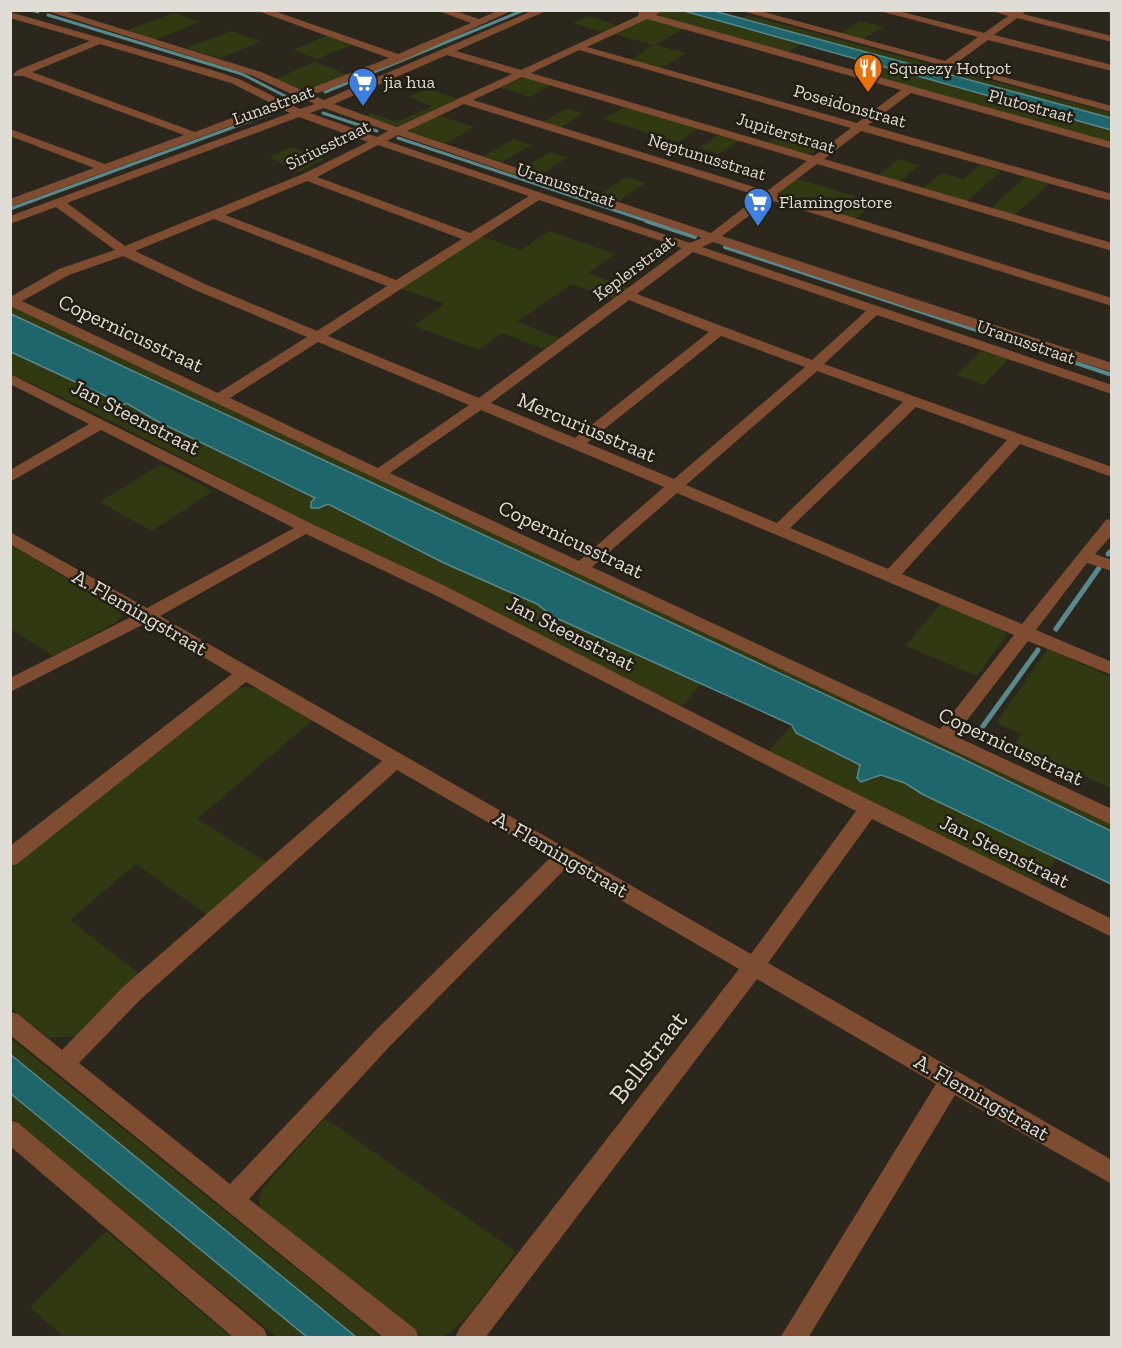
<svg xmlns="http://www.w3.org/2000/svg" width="1122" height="1348" viewBox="0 0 1122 1348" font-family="'Zilla Slab',serif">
  <rect width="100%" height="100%" fill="#2b271d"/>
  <g fill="#313912">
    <path d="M 663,11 L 684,11 L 802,44 L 787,53 L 659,16 L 658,13 Z"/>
    <path d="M 174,13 L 200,22 L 155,40 L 125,31 Z"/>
    <path d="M 748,15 L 1111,113 L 1111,119 L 742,18 Z"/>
    <path d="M 588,16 L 617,25 L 602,32 L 573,23 Z"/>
    <path d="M 645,19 L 655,19 L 685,28 L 655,45 L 686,53 L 662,68 L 631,60 L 653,45 L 614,34 Z"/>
    <path d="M 860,21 L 883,27 L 862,40 L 839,34 Z"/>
    <path d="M 231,31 L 262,41 L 220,58 L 186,48 Z"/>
    <path d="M 331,34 L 357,43 L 317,59 L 293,50 Z"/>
    <path d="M 315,62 L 349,75 L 306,90 L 275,79 Z"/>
    <path d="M 880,66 L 1111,130 L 1111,144 L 866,76 Z"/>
    <path d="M 525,77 L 553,84 L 529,97 L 499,87 Z"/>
    <path d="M 428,88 L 458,99 L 397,126 L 364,117 L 371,113 L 397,122 L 432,106 L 409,97 Z"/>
    <path d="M 626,106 L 700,128 L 678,142 L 603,119 Z"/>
    <path d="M 567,108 L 583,113 L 560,128 L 543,122 Z"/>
    <path d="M 437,115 L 474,127 L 446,143 L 413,133 L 408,129 Z"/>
    <path d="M 787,129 L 833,142 C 806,162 797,152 767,143 Z"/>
    <path d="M 720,134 L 740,140 L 719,154 L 699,148 Z"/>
    <path d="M 513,139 L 531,145 L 502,162 L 484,156 Z"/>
    <path d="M 291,147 L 325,159 L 299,172 L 269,157 Z"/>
    <path d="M 550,152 L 568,157 L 540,175 L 521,169 Z"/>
    <path d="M 899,159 L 919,165 L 899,182 L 878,176 Z"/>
    <path d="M 980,165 L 1001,171 L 966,202 L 922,189 L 942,173 L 963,179 Z"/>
    <path d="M 626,177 L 646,183 L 618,201 L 599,195 Z"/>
    <path d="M 1025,177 L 1049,184 L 1013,216 L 990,209 Z"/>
    <path d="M 795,178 L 875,202 L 854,220 L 779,195 L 778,193 Z"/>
    <path d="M 549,231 L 615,254 L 588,273 L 630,288 L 614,299 L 572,284 L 517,322 L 559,338 L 545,349 L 502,333 L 479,350 L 414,326 L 444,304 L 400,288 L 481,236 L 521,250 Z"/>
    <path d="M 10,306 L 1111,823 L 1111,831 L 961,758 L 54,336 L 11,314 Z"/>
    <path d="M 981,351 L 1008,359 L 984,385 L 957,375 Z"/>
    <path d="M 11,352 L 113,399 L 107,407 L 112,409 L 123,404 L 128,404 L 155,420 L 315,499 L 311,502 L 319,508 L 328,504 L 444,563 L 537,604 L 554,617 L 701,684 L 682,706 L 283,510 L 95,413 L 11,374 Z"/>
    <path d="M 161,464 L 213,491 L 152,531 L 100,502 Z"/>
    <path d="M 13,546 L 120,611 L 122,616 L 115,623 L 53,656 L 11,629 L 10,548 Z"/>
    <path d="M 941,603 L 1001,629 L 1007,635 L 977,676 L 906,646 Z"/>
    <path d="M 1048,649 L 1111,677 L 1111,788 L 1015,744 L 1021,734 L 996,723 Z"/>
    <path d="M 244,687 L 255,688 L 313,720 L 197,819 L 268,863 L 209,916 L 136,864 L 70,920 L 141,975 L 79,1036 L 49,1038 L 11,1008 L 10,866 L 232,690 Z"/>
    <path d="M 792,725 L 796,733 L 860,765 L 870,781 L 881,775 L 905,783 L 922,794 L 1056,859 L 1039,886 L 768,751 Z"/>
    <path d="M 10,1038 L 381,1337 L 356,1337 L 11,1054 Z"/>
    <path d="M 10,1094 L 307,1337 L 277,1337 L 46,1148 L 11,1117 Z"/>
    <path d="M 325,1118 L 516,1252 C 501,1271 462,1330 442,1337 C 433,1340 424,1337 415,1333 L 261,1210 L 259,1200 L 262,1189 Z"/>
    <path d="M 106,1231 L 231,1337 L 64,1337 L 30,1307 Z"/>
  </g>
  <g fill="#1f656c" stroke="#59898c" stroke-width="1.5">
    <path d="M 684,11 L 714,11 L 1111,118 L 1111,130 Z"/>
    <path d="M 11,314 L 961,758 L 1111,831 L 1111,884 L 922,794 L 905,783 L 881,775 L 861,782 L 857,778 L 860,765 L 796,733 L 792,725 L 554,617 L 537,604 L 444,563 L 328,504 L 319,508 L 311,508 L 311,502 L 315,498 L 155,420 L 128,404 L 123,404 L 112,409 L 107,406 L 112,399 L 11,352 Z"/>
    <path d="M 10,1054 L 356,1337 L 307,1337 L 11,1094 Z"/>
  </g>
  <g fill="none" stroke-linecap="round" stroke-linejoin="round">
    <g stroke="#59898c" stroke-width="3">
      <path d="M 32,10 L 38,12"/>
      <path d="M 48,15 L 242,74 L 285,96"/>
      <path d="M 325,92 L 524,10"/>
      <path d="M 323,113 L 377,131"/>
      <path d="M 398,138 L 650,222"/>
      <path d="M 10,209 L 272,113"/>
    </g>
    <g stroke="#59898c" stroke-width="4">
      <path d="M 646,221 L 695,237"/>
      <path d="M 725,247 L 1112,375"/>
    </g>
    <g stroke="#59898c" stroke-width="5">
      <path d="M 1108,554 L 1112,550"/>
      <path d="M 1056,629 L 1099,568"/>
      <path d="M 978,733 L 1038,650"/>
    </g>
    <g fill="#7e4d31" fill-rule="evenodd">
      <path d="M 44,10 L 61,10 L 261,72 L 304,91 L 389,58 L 255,10 L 271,10 L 398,54 L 471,23 L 436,10 L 452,10 L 479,19 L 499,10 L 513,10 L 404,60 L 313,95 L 324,100 L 534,10 L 548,10 L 456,51 L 521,70 L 638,16 L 639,12 L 663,10 L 656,15 L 1112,142 L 1112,149 L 911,93 L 868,125 L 1112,194 L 1112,201 L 861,131 L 824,159 L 1112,243 L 1112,251 L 817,164 L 777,194 L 1112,298 L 1112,306 L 770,200 L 722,236 L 1112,363 L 1112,372 L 909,308 L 713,242 L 702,247 L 1112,385 L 1112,394 L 877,315 L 824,364 L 1112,467 L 1112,477 L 1020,444 L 902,574 L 1022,624 L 1106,520 L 1112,519 L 1112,535 L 1095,554 L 1112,560 L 1112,571 L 1087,563 L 1036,630 L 1112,662 L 1112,675 L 1028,641 L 955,736 L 1112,809 L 1112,825 L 10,306 L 10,297 L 59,269 L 115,250 L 56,207 L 10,224 L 10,216 L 290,113 L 280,108 L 10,207 L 10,199 L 94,168 L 10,136 L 10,129 L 105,164 L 184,135 L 23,76 L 14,76 L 13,74 L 18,70 L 90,41 L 10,18 L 10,12 L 212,70 L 239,79 L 281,100 L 294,95 L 253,76 ZM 647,19 L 901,90 L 857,123 L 587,47 ZM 100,44 L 231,83 L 271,103 L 195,132 L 32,72 ZM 579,50 L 851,128 L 814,156 L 531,73 ZM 447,55 L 512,74 L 397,127 L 334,104 ZM 522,77 L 807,161 L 767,191 L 473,100 ZM 303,99 L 315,104 L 300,109 L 289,104 ZM 464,104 L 759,196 L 711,233 L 407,131 ZM 324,108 L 388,131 L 377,137 L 310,113 ZM 299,117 L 368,142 L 303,174 L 125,246 L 67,203 ZM 398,135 L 702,238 L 690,243 L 387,141 ZM 378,145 L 529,196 L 470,233 L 317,177 ZM 307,181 L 462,239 L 396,280 L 225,215 ZM 539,200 L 682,248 L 479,398 L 328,336 ZM 214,219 L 387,286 L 317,331 L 205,284 L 135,251 ZM 693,252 L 866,311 L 812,360 L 637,294 ZM 123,256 L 195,290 L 307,337 L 218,393 L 22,301 L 69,275 ZM 629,300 L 709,332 L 575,438 L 491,403 ZM 721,336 L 805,367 L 674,479 L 587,443 ZM 318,342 L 469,405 L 378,468 L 230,398 ZM 817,371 L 903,402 L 777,523 L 686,485 ZM 916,407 L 1007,440 L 888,569 L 790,528 ZM 481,410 L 664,487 L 579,561 L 390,473 ZM 677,493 L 1014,635 L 940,729 L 592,567 Z"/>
      <path d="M 738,10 L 756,10 L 945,61 L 978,37 L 876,10 L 895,10 L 984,33 L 1008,16 L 990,10 L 1026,10 L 1023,14 L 1112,36 L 1112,42 L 1017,18 L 994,35 L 1112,65 L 1112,71 L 988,40 L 955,64 L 1112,106 L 1112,112 Z"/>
      <path d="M 1105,10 L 1112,10 L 1112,14 Z"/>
      <path d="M 10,374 L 312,524 L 445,586 L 759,746 L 1112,919 L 1112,937 L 872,819 L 768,963 L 1112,1160 L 1112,1184 L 955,1095 L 808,1338 L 780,1338 L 936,1084 L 757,979 L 485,1338 L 455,1338 L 459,1329 L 739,969 L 566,868 L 390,1046 L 249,1199 L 415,1329 L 419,1338 L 384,1338 L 10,1035 L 10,1012 L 18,1014 L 62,1050 L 124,986 L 382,761 L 246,682 L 17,864 L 10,866 L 10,846 L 232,674 L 146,623 L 10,692 L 10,678 L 133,616 L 10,544 L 10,532 L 147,608 L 294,528 L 101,430 L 10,482 L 10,470 L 89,424 L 10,384 ZM 306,534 L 433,594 L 856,811 L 751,954 L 160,616 ZM 397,770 L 550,858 L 374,1032 L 230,1184 L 79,1063 L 140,1000 Z"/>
      <path d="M 10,1120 L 18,1123 L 264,1329 L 268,1338 L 234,1338 L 10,1146 Z"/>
    </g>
  </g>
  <defs>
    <g id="restaurant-pin" transform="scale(1.5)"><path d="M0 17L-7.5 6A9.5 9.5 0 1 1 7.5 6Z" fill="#e8710a" stroke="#221e13"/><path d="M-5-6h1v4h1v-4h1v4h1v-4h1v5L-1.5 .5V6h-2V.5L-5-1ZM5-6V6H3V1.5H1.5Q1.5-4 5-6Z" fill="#fff"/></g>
    <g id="supermarket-pin" transform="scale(1.5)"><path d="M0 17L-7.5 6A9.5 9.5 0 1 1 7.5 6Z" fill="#3f7fe0" stroke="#221e13"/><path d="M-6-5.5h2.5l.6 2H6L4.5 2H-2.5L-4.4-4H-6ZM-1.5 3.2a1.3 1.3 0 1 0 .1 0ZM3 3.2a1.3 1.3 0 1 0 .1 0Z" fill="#fff"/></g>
  </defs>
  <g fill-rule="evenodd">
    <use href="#restaurant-pin" x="868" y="68"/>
    <use href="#supermarket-pin" x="363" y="82"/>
    <use href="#supermarket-pin" x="758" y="202"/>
  </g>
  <g text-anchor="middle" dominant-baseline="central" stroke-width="5" stroke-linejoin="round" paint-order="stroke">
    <g font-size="18" fill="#dfddd6" stroke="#221e13" text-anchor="start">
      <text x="889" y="68">Squeezy Hotpot</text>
      <text x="384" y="82">jia hua</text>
      <text x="779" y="202">Flamingostore</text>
    </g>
    <g font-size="18" fill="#dfddd6" stroke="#221e13">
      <text transform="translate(273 105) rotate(-20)">Lunastraat</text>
      <text transform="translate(850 106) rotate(16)">Poseidonstraat</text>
      <text transform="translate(1031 106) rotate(15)">Plutostraat</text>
      <text transform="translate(786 133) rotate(17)">Jupiterstraat</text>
      <text transform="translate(328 145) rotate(-26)">Siriusstraat</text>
      <text transform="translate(707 157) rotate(17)">Neptunusstraat</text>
      <text transform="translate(566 185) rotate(19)">Uranusstraat</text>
      <text transform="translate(634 268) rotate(-37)">Keplerstraat</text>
      <text transform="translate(1026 342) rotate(19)">Uranusstraat</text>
    </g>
    <g font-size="21" fill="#dfddd6" stroke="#221e13">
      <text transform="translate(131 333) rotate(25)">Copernicusstraat</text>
      <text transform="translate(136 417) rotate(27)">Jan Steenstraat</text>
      <text transform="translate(587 427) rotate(23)">Mercuriusstraat</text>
      <text transform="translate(571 539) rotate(25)">Copernicusstraat</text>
      <text transform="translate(140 612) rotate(30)">A. Flemingstraat</text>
      <text transform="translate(571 633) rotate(27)">Jan Steenstraat</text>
      <text transform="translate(1011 746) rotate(25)">Copernicusstraat</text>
      <text transform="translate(1005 851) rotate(26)">Jan Steenstraat</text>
      <text transform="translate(561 854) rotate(30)">A. Flemingstraat</text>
      <text transform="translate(982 1097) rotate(30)">A. Flemingstraat</text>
    </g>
    <g font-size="26" fill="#dfddd6" stroke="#221e13">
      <text transform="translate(648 1057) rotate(-52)">Bellstraat</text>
    </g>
  </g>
  <rect width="1122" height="1348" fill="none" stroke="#dfddd6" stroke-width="24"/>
</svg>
